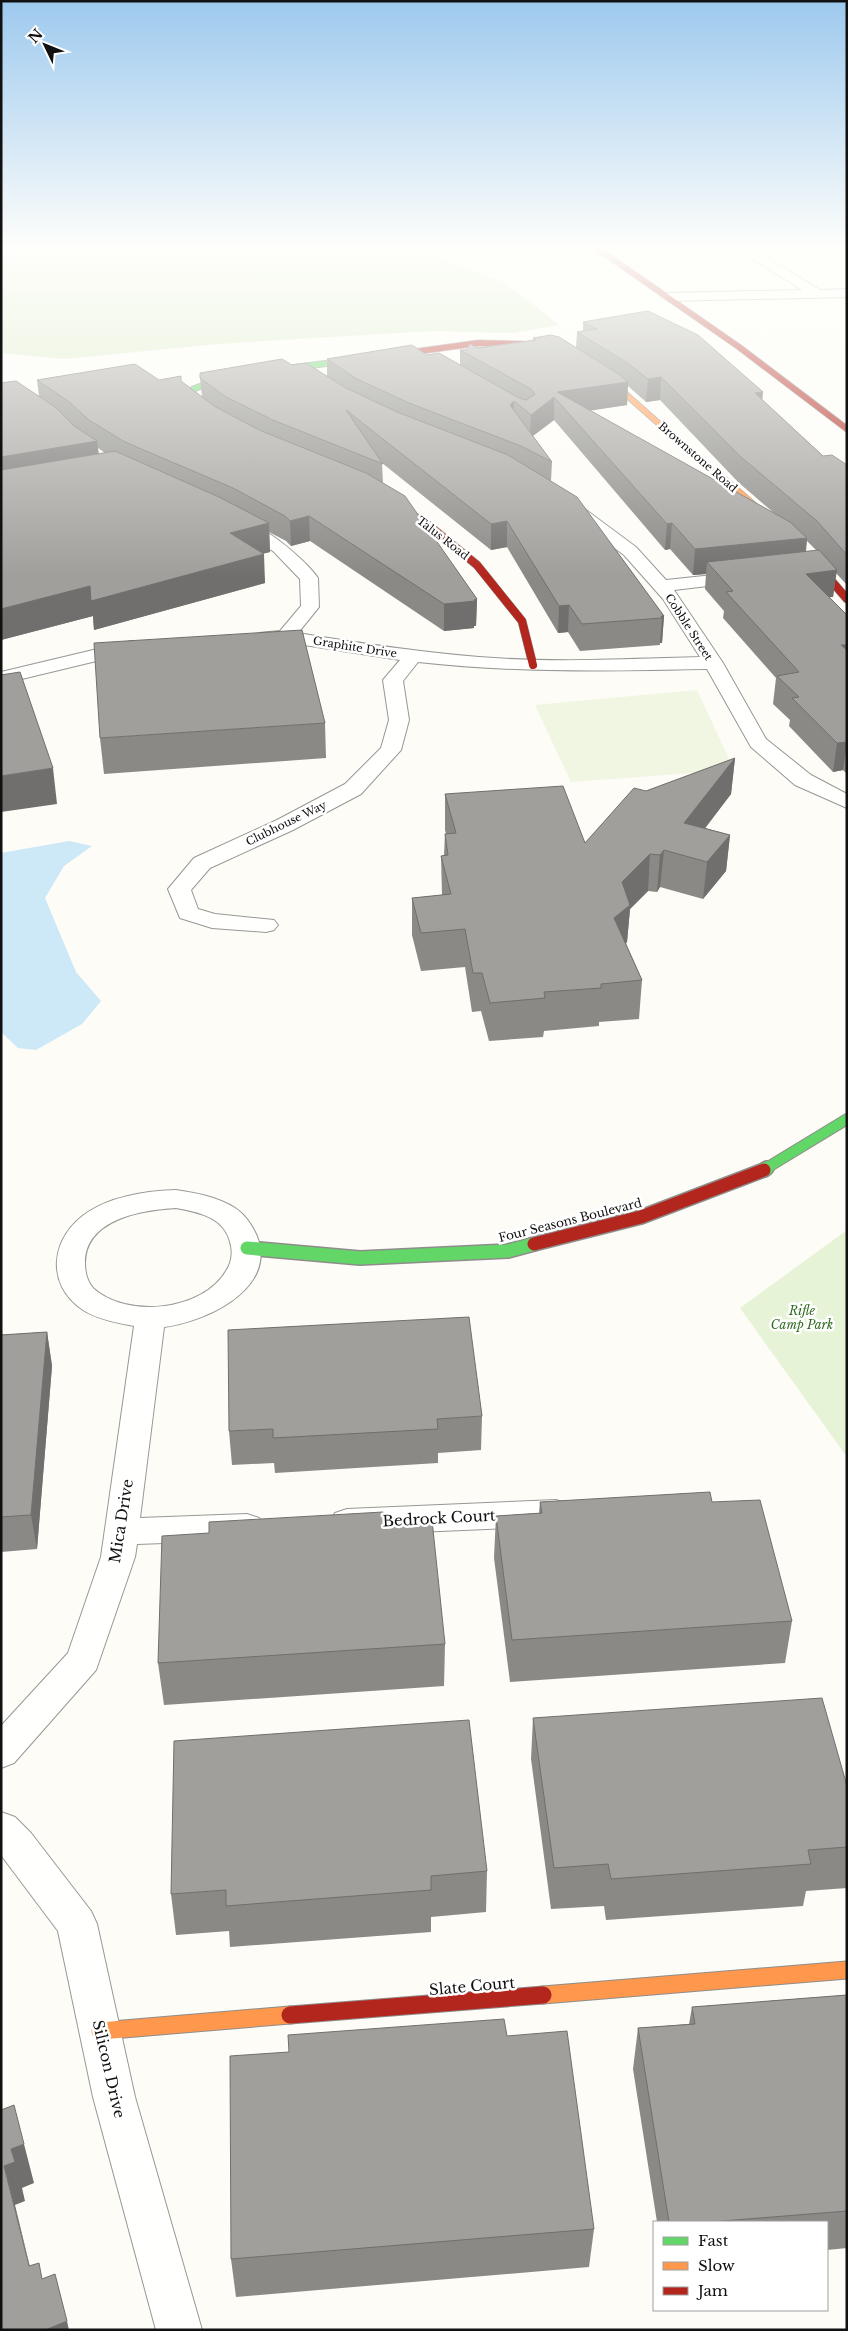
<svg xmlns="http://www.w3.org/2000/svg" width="848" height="2331" viewBox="0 0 848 2331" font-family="'Libre Baskerville',serif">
  <rect width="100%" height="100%" fill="#fdfcf7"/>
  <path fill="#e7f3d7" d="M 847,1230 L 847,1457 L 740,1308 Z"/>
  <path fill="#d8eac5" d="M 1,249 L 430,249 L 444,260 L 505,283 L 559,325 L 513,333 L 436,331 L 380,334 L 218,344 L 64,359 L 1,353 Z"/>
  <path fill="#f0f6e1" d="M 697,690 L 734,770 L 571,782 L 535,705 Z"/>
  <path fill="#cde8f7" d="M 69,841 L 92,846 L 64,866 L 45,898 L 76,972 L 101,1001 L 82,1024 L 36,1050 L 18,1048 L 1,1032 L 1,853 Z"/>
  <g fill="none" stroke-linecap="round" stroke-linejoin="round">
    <g stroke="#979795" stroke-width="2">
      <g id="street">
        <path d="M 737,249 L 753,249 L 820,290 L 847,289 L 847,297 L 668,301 L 661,297 L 668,293 L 802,290 Z"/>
        <path d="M 572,503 L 578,504 L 636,547 L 666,580 L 742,572 L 748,573 L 751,577 L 748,581 L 742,582 L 674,590 L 723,663 L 766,739 L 811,775 L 847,794 L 847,808 L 795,785 L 751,747 L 707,669 C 608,671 517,673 418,662 L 403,681 L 409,720 L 401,750 L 361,794 L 293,830 L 210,868 L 191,890 L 198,909 L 215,914 L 274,920 L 278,925 L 274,930 L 266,932 L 212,928 L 180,918 L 168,889 L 194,858 L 277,820 L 345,784 L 381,748 L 389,720 L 383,680 L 400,660 L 285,642 L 259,641 L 257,637 L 259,633 L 280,631 L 301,606 L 300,579 L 273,551 L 231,528 L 228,524 L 231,520 C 254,515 305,559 318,578 L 319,607 L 298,633 C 358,643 418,652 479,657 C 552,663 627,659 700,657 L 663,599 L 624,555 L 566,512 L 564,508 L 566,504 Z"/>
        <path d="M 131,641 L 138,643 L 141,647 L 138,651 L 1,684 L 1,672 Z"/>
        <path d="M 176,1190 C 196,1193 218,1197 235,1208 C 246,1215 255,1229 259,1242 C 272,1292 203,1322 164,1327 L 140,1518 L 247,1514 L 259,1518 L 264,1527 L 259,1536 L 247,1540 L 137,1544 L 135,1557 L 96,1670 L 14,1763 L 1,1768 L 1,1726 L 68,1653 L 101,1557 L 134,1326 C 117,1323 97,1319 83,1310 C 44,1284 51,1236 88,1212 C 113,1196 146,1191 176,1190 ZM 176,1208 C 198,1212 224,1217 230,1242 C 233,1252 232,1262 226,1271 C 203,1311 126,1319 93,1288 C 87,1281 85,1272 85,1263 C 85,1219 142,1210 176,1208 Z"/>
        <path d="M 556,1500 L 568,1504 L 573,1513 L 568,1522 L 556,1526 L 347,1535 L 335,1531 L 330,1522 L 335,1513 L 347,1509 Z"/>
        <path d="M 1,1812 L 15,1817 L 31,1833 L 91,1911 L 97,1924 L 135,2097 L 202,2330 L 156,2330 L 93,2097 L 58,1931 L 1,1855 Z"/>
      </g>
    </g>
    <g stroke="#8e8d8b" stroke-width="7">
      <path id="fast-far2" d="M 211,417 L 192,403 L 193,389 L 230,376 L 406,353"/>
    </g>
    <g stroke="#8e8d8b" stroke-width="12">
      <path id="fast-far1" d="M 765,1169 L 847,1119"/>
    </g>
    <g stroke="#8e8d8b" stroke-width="16">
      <g id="fast">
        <path d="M 764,1170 L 767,1168"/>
        <path d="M 247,1248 L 360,1258 L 508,1251 L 534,1244"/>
      </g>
    </g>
    <g stroke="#8e8d8b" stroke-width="7">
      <path id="slow-far2" d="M 597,376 L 622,391 L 724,481"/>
    </g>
    <g stroke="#8e8d8b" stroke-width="9">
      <path id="slow-far1" d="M 723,479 L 767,518"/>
    </g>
    <g stroke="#8e8d8b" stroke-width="19">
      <g id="slow">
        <path d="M 543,1995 L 847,1970"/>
        <path d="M 100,2031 L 290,2015"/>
      </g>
    </g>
    <g stroke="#8e8d8b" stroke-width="7">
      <g id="jam-far3">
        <path d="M 598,249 L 739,347 L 847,429"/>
        <path d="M 406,353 L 478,343 L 522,344 L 548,351"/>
      </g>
    </g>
    <g stroke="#8e8d8b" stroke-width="9">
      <g id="jam-far2">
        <path d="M 391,503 L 427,524 L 477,565 L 522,621 L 533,665"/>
        <path d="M 810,556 L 847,599"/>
      </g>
    </g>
    <g stroke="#8e8d8b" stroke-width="16">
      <path id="jam-far1" d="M 534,1244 L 641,1217 L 764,1170"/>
    </g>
    <g stroke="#8e8d8b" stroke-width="19">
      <path id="jam" d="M 290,2015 L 543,1995"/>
    </g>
    <use href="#street" fill="#fffffe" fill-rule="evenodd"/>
    <use href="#fast-far2" stroke="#63d668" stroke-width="5.5"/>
    <use href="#fast-far1" stroke="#63d668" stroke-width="10"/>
    <use href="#fast" stroke="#63d668" stroke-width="13"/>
    <use href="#slow-far2" stroke="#ff974d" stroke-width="5.5"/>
    <use href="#slow-far1" stroke="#ff974d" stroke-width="8"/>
    <use href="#slow" stroke="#ff974d" stroke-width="17"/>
    <use href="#jam-far3" stroke="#b3261e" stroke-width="5.5"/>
    <use href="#jam-far2" stroke="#b3261e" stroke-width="8"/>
    <use href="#jam-far1" stroke="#b3261e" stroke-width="13"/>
    <use href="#jam" stroke="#b3261e" stroke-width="17"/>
  </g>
  <g fill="#8a8986" fill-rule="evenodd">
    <path d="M 583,322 L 763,401 L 823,456 L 847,465 L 847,585 L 836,573 L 833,597 L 829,597 L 847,615 L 847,774 L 843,770 L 833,772 L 789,726 L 790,720 L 773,704 L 776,678 L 723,618 L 724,611 L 705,589 L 706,574 L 693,575 L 670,549 L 665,550 L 554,420 L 533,436 L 552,462 L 551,481 L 664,616 L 662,643 L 660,643 L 660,645 L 580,651 L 568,632 L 558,633 L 507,547 L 491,550 L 382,463 L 383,483 L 477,599 L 476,626 L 474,626 L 474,628 L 444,631 L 310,541 L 291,546 L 286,541 L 269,532 L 270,552 L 262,554 L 265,583 L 94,630 L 93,616 L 1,640 L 1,383 L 39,396 L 37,380 L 159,380 L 182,382 L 202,397 L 200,378 L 292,365 L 327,377 L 327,359 L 427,355 L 460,365 L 460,350 L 533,340 L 533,338 L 576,348 L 577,332 L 583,331 ZM 628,386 L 646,402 L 660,400 L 738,482 L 774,513 L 590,410 L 627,405 ZM 98,448 L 105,453 L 99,454 ZM 807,541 L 817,551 L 806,552 Z"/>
    <path d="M 325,723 L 326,758 L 104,774 L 100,738 Z"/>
    <path d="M 735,758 L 731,794 L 705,828 L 730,835 L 726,871 L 703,899 L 660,887 L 657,892 L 648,891 L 630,909 L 627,942 L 626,944 L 642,980 L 639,1019 L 599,1022 L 599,1026 L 544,1031 L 543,1037 L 489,1041 L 481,1011 L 472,1012 L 465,967 L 421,971 L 412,935 L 412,898 L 442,895 L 441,856 L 444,855 L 445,834 L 446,834 L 445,830 L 445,794 L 585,843 L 646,791 Z"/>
    <path d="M 47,1332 L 52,1366 L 37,1549 L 1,1552 L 1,1335 Z"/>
    <path d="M 482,1416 L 481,1450 L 438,1453 L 438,1463 L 275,1473 L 274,1463 L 232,1465 L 229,1431 Z"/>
    <path d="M 540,1502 L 712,1502 L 792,1621 L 785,1663 L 510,1682 L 494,1558 L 496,1516 L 539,1513 Z"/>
    <path d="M 383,1522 L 445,1644 L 444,1686 L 164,1705 L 158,1663 Z"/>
    <path d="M 533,1718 L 847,1786 L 847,1888 L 806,1891 L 803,1906 L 606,1920 L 604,1906 L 551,1909 L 531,1759 Z"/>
    <path d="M 487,1871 L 486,1912 L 431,1917 L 431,1932 L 230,1947 L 229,1931 L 176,1935 L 171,1894 Z"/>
    <path d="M 847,1995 L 847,2248 L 827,2250 L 827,2222 L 657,2222 L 633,2069 L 638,2028 L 689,2024 L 692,2007 Z"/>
    <path d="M 507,2036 L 594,2229 L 589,2267 L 236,2297 L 231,2259 Z"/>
  </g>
  <g fill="#716f6d">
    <path d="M 661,377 L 660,400 L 646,402 L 648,379 Z"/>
    <path d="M 628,382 L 627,405 L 569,414 L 557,392 Z"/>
    <path d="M 763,392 L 761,416 L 755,393 Z"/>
    <path d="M 554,397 L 554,420 L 530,438 L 531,415 Z"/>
    <path d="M 514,401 L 514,424 L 510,405 Z"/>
    <path d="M 97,441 L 100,468 L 1,485 L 1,457 Z"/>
    <path d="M 309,516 L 310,541 L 291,546 L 290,521 Z"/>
    <path d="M 507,521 L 507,547 L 491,550 L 491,524 Z"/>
    <path d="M 269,523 L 270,552 L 231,561 L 230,533 Z"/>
    <path d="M 672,523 L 670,549 L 665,550 L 667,524 Z"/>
    <path d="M 807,538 L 804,564 L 707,562 L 706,574 L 693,575 L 695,549 Z"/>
    <path d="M 264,554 L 265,583 L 94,630 L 93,616 L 1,640 L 1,609 L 90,586 Z"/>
    <path d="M 837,570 L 833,597 L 803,600 L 806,574 Z"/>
    <path d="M 477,599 L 476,626 L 474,626 L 474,628 L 444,631 L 444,604 Z"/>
    <path d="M 569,605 L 568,632 L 558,633 L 559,606 Z"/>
    <path d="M 661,616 L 664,616 L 662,643 L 660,643 L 662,618 Z"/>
    <path d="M 841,645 L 847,645 L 847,672 Z"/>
    <path d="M 847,742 L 843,770 L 833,772 L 837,743 Z"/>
    <path d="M 735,758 L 731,794 L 684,856 L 684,823 Z"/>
    <path d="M 53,768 L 57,804 L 1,812 L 1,776 Z"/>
    <path d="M 730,835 L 726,871 L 703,899 L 707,862 Z"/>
    <path d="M 664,850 L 660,887 L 657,892 L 660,855 Z"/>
    <path d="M 650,854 L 648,891 L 630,909 L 627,942 L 612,955 L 614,918 L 622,882 Z"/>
    <path d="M 47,1332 L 52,1366 L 37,1549 L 31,1515 Z"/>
    <path d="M 24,2144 L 34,2183 L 22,2188 L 25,2201 L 15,2205 L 39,2304 L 4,2166 L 11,2149 Z"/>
    <path d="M 67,2321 L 69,2330 L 45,2330 Z"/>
  </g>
  <g fill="#a19f9c" stroke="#716f6d">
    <path d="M 648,311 L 698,335 L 763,392 L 755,393 L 823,456 L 832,455 L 847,465 L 847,555 L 817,521 L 741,457 L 661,377 L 648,379 L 629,364 L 577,332 L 597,329 L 583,322 Z"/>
    <path d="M 551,335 L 559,337 L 617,373 L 628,382 L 557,392 L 790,522 L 807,538 L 695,549 L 672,523 L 667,524 L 554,397 L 531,415 L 514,401 L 510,405 L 552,462 L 521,446 L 409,403 L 357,379 L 327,359 L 412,345 L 427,355 L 439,353 L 519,398 L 526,400 L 535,394 L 531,389 L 460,350 L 466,350 L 470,344 L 478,348 L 536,340 L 533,338 Z"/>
    <path d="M 282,359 L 292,365 L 306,363 L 346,388 L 397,412 L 508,455 L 577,497 L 664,616 L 661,616 L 662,618 L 582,624 L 569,605 L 559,606 L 507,521 L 491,524 L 346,410 L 383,464 L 273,420 L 226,397 L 200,378 L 200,373 Z"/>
    <path d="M 135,364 L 159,380 L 181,376 L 181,381 L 214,406 L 259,430 L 366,473 L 405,496 L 477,599 L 474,600 L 475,601 L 444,604 L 309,516 L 290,521 L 285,516 L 233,488 L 125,442 L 89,420 L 68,401 L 37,380 Z"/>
    <path d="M 16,381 L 55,407 L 74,426 L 97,441 L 1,457 L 1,383 Z"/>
    <path d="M 115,451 L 219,497 L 269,523 L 230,533 L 264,554 L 91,601 L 90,586 L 1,609 L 1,470 Z"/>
    <path d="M 819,550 L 837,570 L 806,574 L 847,615 L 847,645 L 841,645 L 847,650 L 847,742 L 837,743 L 792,698 L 799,697 L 777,676 L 799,672 L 726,592 L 733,591 L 707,562 Z"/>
    <path d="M 302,630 L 325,723 L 100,738 L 94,643 Z"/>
    <path d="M 20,672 L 53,768 L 1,776 L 1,675 Z"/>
    <path d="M 735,758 L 684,823 L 730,835 L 707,862 L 664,850 L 660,855 L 650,854 L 622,882 L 630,905 L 614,918 L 642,980 L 601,984 L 601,988 L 544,992 L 545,998 L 490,1003 L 482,973 L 473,973 L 465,929 L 421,933 L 412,898 L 451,894 L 441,856 L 448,855 L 445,834 L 456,833 L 445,794 L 563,786 L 585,843 L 634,788 L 646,791 Z"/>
    <path d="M 469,1317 L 482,1416 L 437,1419 L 438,1429 L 273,1438 L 273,1429 L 229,1431 L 228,1330 Z"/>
    <path d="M 47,1332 L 31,1515 L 1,1517 L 1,1335 Z"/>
    <path d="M 710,1492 L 712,1502 L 760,1500 L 792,1621 L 512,1640 L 496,1516 L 542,1513 L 540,1502 Z"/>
    <path d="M 383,1512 L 383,1522 L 432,1520 L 445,1644 L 158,1663 L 162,1536 L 209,1533 L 209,1522 Z"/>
    <path d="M 822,1698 L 847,1786 L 847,1847 L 808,1850 L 811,1864 L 611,1879 L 608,1864 L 554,1868 L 533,1718 Z"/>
    <path d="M 469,1720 L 487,1871 L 431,1876 L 431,1890 L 226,1906 L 226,1890 L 171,1894 L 174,1741 Z"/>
    <path d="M 847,1995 L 847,2211 L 710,2222 L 669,2222 L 638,2028 L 695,2024 L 692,2007 Z"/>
    <path d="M 504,2019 L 507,2036 L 567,2031 L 594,2229 L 231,2259 L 230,2056 L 289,2052 L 288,2035 Z"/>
    <path d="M 14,2105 L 24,2144 L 11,2149 L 15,2162 L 4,2166 L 29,2266 L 39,2263 L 42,2279 L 55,2274 L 67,2321 L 45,2330 L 1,2330 L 1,2110 Z"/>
  </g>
  <linearGradient id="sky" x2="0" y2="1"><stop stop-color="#9dc9ee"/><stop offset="0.43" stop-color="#fefefb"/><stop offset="1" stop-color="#fefefb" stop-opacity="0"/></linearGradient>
  <rect width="848" height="576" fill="url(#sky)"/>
  <g text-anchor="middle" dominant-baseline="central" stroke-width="5" stroke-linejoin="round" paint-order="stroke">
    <g font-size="11" fill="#111" stroke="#fff">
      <text transform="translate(698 457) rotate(41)">Brownstone Road</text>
      <text transform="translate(443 538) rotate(38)">Talus Road</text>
      <text transform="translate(689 627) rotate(57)">Cobble Street</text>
      <text transform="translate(355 647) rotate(9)">Graphite Drive</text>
      <text transform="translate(286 823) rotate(-26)">Clubhouse Way</text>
    </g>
    <g font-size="12" fill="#111" stroke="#fff">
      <text transform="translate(570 1220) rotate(-14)">Four Seasons Boulevard</text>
    </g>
    <g font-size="12" font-style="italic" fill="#2f6b1f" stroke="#fff">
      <text x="802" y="1310">Rifle<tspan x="802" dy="14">Camp Park</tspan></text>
    </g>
    <g font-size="15" fill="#111" stroke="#fff">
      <text transform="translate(439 1518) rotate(-3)">Bedrock Court</text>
      <text transform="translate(121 1521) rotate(-81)">Mica Drive</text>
      <text transform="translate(472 1986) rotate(-5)">Slate Court</text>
      <text transform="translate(109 2069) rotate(77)">Silicon Drive</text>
    </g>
  </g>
  <rect width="848" height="2331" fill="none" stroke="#111111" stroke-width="5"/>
  <rect x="653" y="2221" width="175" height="90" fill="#ffffff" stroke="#a0a0a0"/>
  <rect x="663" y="2237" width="25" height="8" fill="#63d668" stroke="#a0a0a0"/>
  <text x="698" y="2246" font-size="15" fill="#111111">Fast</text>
  <rect x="663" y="2262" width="25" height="8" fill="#ff974d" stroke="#a0a0a0"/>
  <text x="698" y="2271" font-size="15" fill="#111111">Slow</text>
  <rect x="663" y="2287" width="25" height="8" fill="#b3261e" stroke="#a0a0a0"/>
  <text x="698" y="2296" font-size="15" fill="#111111">Jam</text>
  <g transform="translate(45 45) rotate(313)" stroke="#ffffff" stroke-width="4" paint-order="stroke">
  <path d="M0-4L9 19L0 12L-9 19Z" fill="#111111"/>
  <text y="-8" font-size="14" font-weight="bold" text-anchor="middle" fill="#111111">N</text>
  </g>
</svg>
